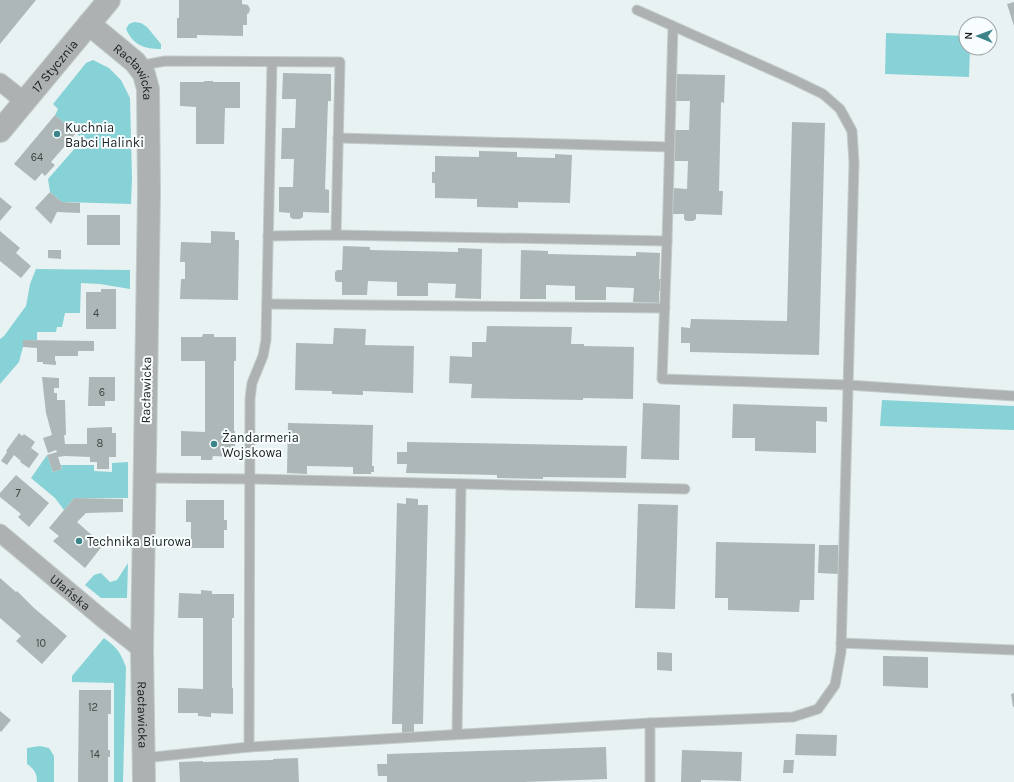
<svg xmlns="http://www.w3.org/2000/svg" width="1014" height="782" viewBox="0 0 1014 782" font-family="Karla,sans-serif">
  <rect width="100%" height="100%" fill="#e8f2f2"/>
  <g fill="#87d2d7">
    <path d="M 134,22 L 141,23 L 147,27 L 161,44 L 161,49 C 144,49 133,45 126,29 L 129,24 Z"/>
    <path d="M 886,33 L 966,36 L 966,48 L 970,48 L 969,77 L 885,74 Z"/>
    <path d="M 93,60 L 109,68 L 121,80 L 130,98 L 132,178 L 131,204 L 62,202 L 50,192 L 48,179 L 83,139 L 55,115 L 58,109 L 53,104 L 86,63 Z"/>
    <path d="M 36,269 L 130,270 L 130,289 L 100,284 L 81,283 L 80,313 L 65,313 L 62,327 L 57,327 L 56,332 L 37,332 L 37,340 L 24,340 L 23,347 L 19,362 L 0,384 L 0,339 L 4,336 L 26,306 L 30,284 Z"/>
    <path d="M 882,400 L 1014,406 L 1014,430 L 880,426 Z"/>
    <path d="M 47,455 L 53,472 L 62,469 L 61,465 L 94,465 L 94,471 L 112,472 L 112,463 L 128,462 L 128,498 L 74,498 L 64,510 L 55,498 L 31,478 Z"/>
    <path d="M 128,563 L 127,598 L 101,598 L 85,585 L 94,575 L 101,573 L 110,582 L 117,580 Z"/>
    <path d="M 104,638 C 117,648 120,651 126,667 L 123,782 L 114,782 L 114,683 L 72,682 L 72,676 Z"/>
    <path d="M 40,746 L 49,748 L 54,756 L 54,782 L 37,782 C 37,773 34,769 27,764 L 27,748 Z"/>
  </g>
  <g fill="#adb7b7">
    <path d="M 0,0 L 36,0 L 0,44 Z"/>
    <path d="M 179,0 L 242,0 L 242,4 L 248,5 L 250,9 L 249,13 L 247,14 L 247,25 L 243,25 L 243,36 L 197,35 L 197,38 L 177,38 L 177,18 L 179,18 Z"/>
    <path d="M 1014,2 L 1014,26 L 1007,4 Z"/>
    <path d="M 283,73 L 331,74 L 331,101 L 328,101 L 325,189 L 329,190 L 329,213 L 303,212 L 303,217 L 300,219 L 293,219 L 290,217 L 290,213 L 279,212 L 279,187 L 293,187 L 294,159 L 281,159 L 282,128 L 295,128 L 296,99 L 282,99 Z"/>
    <path d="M 676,74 L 725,75 L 724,103 L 721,102 L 719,191 L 723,191 L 722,215 L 696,214 L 696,219 L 693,221 L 686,221 L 684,219 L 684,214 L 672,214 L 673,188 L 687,189 L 688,161 L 674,161 L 675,130 L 689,130 L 690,101 L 676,101 Z"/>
    <path d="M 204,81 L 213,81 L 213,82 L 240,82 L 240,108 L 225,108 L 224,144 L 196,144 L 196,107 L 180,106 L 180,82 L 204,82 Z"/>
    <path d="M 55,115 L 76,133 L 51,162 L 55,165 L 45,176 L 42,173 L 35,181 L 14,164 Z"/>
    <path d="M 792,122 L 825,123 L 819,355 L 690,352 L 690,343 L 681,343 L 681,327 L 690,328 L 691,319 L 787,321 Z"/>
    <path d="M 479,151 L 517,152 L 517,157 L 555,158 L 555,154 L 572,155 L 570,203 L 518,202 L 518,208 L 477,207 L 477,199 L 435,198 L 435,183 L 432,183 L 432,172 L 435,172 L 435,156 L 479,157 Z"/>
    <path d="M 50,192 L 62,202 L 80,203 L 80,213 L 57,212 L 51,224 L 35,208 Z"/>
    <path d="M 0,197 L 12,207 L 0,221 Z"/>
    <rect x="87" y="215" width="33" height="30"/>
    <path d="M 0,231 L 20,248 L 16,253 L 31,266 L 21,278 L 0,261 Z"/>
    <path d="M 211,231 L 235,232 L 235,240 L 239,240 L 238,300 L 180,299 L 181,279 L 185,279 L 185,262 L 180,262 L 181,242 L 211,243 Z"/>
    <path d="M 343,246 L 370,247 L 370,250 L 458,252 L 458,248 L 482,249 L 481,299 L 455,298 L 456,284 L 428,283 L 428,296 L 397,296 L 397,282 L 368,281 L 367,295 L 342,295 L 342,282 L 337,282 L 335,280 L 335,272 L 337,270 L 342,270 Z"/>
    <path d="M 48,250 L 61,250 L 61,259 L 48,258 Z"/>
    <path d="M 521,250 L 548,251 L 548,254 L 636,256 L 636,252 L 660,253 L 659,279 L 663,279 L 664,291 L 659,291 L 659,303 L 633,302 L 634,288 L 606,287 L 606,300 L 575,300 L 575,286 L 546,285 L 546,299 L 520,299 Z"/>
    <path d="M 101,289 L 116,289 L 116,329 L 86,329 L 86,292 L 101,292 Z"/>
    <path d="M 487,326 L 572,327 L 571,344 L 584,344 L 584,346 L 634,347 L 633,399 L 583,398 L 583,400 L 471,398 L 472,384 L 449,383 L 450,356 L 472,357 L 472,342 L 486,342 Z"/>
    <path d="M 334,328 L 366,329 L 365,345 L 414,346 L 413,393 L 363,391 L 363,395 L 332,394 L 332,391 L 295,390 L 296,343 L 333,344 Z"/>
    <path d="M 203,334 L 214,334 L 214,337 L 236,337 L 236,361 L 234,361 L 234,431 L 235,431 L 235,457 L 213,456 L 212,460 L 201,460 L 201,456 L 181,456 L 181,431 L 205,432 L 205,361 L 181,361 L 181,337 L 202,337 Z"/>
    <path d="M 23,340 L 94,341 L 94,351 L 78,351 L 78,356 L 55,356 L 55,361 L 56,361 L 56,365 L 43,364 L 43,362 L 37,362 L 37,348 L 23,347 Z"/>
    <path d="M 42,377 L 59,378 L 59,388 L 54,388 L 54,393 L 57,393 L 57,400 L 65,400 L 66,435 L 64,435 L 65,444 L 87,444 L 87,428 L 112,427 L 112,433 L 116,433 L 116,457 L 109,457 L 109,469 L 97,469 L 97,462 L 90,462 L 90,457 L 65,456 L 58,457 L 62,469 L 53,472 L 47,455 L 57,452 L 56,450 L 48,453 L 43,438 L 52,435 L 46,413 Z"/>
    <path d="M 89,377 L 115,377 L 115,401 L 105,401 L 105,406 L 88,406 Z"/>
    <path d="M 643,403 L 680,405 L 679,460 L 641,459 Z"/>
    <path d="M 733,404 L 827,407 L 827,422 L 816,421 L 816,453 L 755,451 L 755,438 L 732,438 Z"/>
    <path d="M 288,423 L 373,425 L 372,466 L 374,466 L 374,472 L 371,472 L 371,474 L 353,474 L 353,467 L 307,466 L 307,474 L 287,473 Z"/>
    <path d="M 19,433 L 22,436 L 24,434 L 35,442 L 31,448 L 39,454 L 29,468 L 20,462 L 21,461 L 14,455 L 7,465 L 1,461 L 7,452 L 6,451 Z"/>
    <path d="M 407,442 L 627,446 L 626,478 L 543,477 L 543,479 L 497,478 L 497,475 L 406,473 L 407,464 L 397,464 L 397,452 L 407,452 Z"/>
    <path d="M 16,475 L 49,503 L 29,527 L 18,517 L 21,514 L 0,497 L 0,493 Z"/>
    <path d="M 74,498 L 123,499 L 123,512 L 86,513 L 77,522 L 103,545 L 85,568 L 53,541 L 59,536 L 49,528 Z"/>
    <path d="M 406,498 L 418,499 L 418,505 L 428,505 L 423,724 L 414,724 L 414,733 L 402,733 L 402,724 L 392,724 L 397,503 L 406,504 Z"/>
    <path d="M 186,500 L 224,500 L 224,520 L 227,520 L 227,530 L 224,530 L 224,548 L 191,548 L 191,522 L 186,522 Z"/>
    <path d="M 638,504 L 678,505 L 675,609 L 635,608 Z"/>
    <path d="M 716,542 L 815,544 L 814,600 L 800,600 L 799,612 L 728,610 L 728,598 L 715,598 Z"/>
    <path d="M 819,545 L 838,545 L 838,574 L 818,573 Z"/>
    <path d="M 0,578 L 16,592 L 17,591 L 34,608 L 67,636 L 42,664 L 16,641 L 21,636 L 0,618 Z"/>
    <path d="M 201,590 L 212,591 L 212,594 L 234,594 L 234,618 L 232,618 L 232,688 L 233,688 L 233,714 L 211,713 L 211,717 L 198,716 L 198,713 L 178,713 L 178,688 L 203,689 L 203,618 L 178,618 L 179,593 L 201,594 Z"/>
    <path d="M 657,652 L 672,653 L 672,671 L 657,670 Z"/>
    <path d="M 883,656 L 928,657 L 928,688 L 883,686 Z"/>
    <path d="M 79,690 L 111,690 L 111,714 L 108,714 L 108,750 L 110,750 L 110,757 L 108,757 L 108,782 L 78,782 Z"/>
    <path d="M 1014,693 L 1014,707 L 1013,707 L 1011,694 Z"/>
    <path d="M 0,711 L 11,720 L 1,732 L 0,731 Z"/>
    <path d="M 796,734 L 837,735 L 836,756 L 795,755 Z"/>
    <path d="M 606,747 L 607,779 L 524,782 L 387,782 L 387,776 L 378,776 L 377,764 L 387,764 L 387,754 Z"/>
    <path d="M 682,750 L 742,752 L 741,781 L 701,780 L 701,782 L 681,782 Z"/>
    <path d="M 298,758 L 299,782 L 180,782 L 179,762 L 203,761 L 203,762 L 273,760 L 273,759 Z"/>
    <path d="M 784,760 L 794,760 L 793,773 L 783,773 Z"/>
  </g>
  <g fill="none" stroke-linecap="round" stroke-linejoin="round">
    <g stroke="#c3cccc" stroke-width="11">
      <g id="service">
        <path d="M 637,10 L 792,79 L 823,94 L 840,109 L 852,131 L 854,163 L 841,652 L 835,685 L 818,709 L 793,717 L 650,723 L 650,782"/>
        <path d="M 140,68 L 149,64 L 165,61 L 340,62 L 336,235"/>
        <path d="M 338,138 L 670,147"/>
        <path d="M 268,236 L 336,235 L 667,241 L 673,26"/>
        <path d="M 667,241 L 662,379 L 848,385 L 1014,396"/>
        <path d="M 267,304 L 665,308"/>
        <path d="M 145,478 L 249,479 L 685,489"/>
        <path d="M 841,643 L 1014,650"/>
        <path d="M 457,734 L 461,484"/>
        <path d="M 249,747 L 250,399 L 252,383 L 263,356 L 266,340 L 272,62"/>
        <path d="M 144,758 L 249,747 L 650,723"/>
      </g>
    </g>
    <g stroke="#c3cccc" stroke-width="19">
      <g id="minor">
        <path d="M 0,82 L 24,101"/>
        <path id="s1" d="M 0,533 L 104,620 L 142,650"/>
      </g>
    </g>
    <g stroke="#c3cccc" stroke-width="24">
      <g id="tertiary">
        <path id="s2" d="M 89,24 L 135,62 L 144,74 L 148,89 L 149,193 L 142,650 L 144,782"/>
        <path id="s3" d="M 0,131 L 109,0"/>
      </g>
    </g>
    <use href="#service" stroke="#adb1b1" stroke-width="9"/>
    <use href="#minor" stroke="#adb1b1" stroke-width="17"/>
    <use href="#tertiary" stroke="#adb1b1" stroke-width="22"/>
  </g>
  <g fill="#3c8489" stroke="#f8feff" stroke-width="1.5">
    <circle cx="57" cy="134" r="4"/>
    <circle cx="214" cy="444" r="4"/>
    <circle cx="79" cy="541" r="4"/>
  </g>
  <g text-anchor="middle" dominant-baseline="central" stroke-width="4" stroke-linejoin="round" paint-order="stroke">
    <g font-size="11" fill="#404646">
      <text x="37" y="157">64</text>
      <text x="96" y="313">4</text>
      <text x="102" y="392">6</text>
      <text x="100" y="443">8</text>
      <text x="18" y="493">7</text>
      <text x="41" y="643">10</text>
      <text x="93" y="707">12</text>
      <text x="95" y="754">14</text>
    </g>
    <g font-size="13" fill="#1c2020" stroke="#f8feff">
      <text stroke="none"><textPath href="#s3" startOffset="85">17 Stycznia</textPath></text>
      <text stroke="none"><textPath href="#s2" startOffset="68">Racławicka</textPath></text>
      <text transform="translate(146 390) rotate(-89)">Racławicka</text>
      <text stroke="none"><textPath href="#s1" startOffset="92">Ułańska</textPath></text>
      <text stroke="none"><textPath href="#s2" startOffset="716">Racławicka</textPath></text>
    </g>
    <g font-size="13" fill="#1c2020" stroke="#f8feff" text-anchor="start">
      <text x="65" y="127">Kuchnia<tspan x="65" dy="15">Babci Halinki</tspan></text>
      <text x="222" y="437">Żandarmeria<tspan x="222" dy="15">Wojskowa</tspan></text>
      <text x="87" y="541">Technika Biurowa</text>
    </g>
  </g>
  <g transform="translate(978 36) rotate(271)"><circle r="19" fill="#f8feff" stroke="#a0a5a6"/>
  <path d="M0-3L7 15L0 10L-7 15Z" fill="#3c8489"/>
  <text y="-6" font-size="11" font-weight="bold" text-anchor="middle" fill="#1c2020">N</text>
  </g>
</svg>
